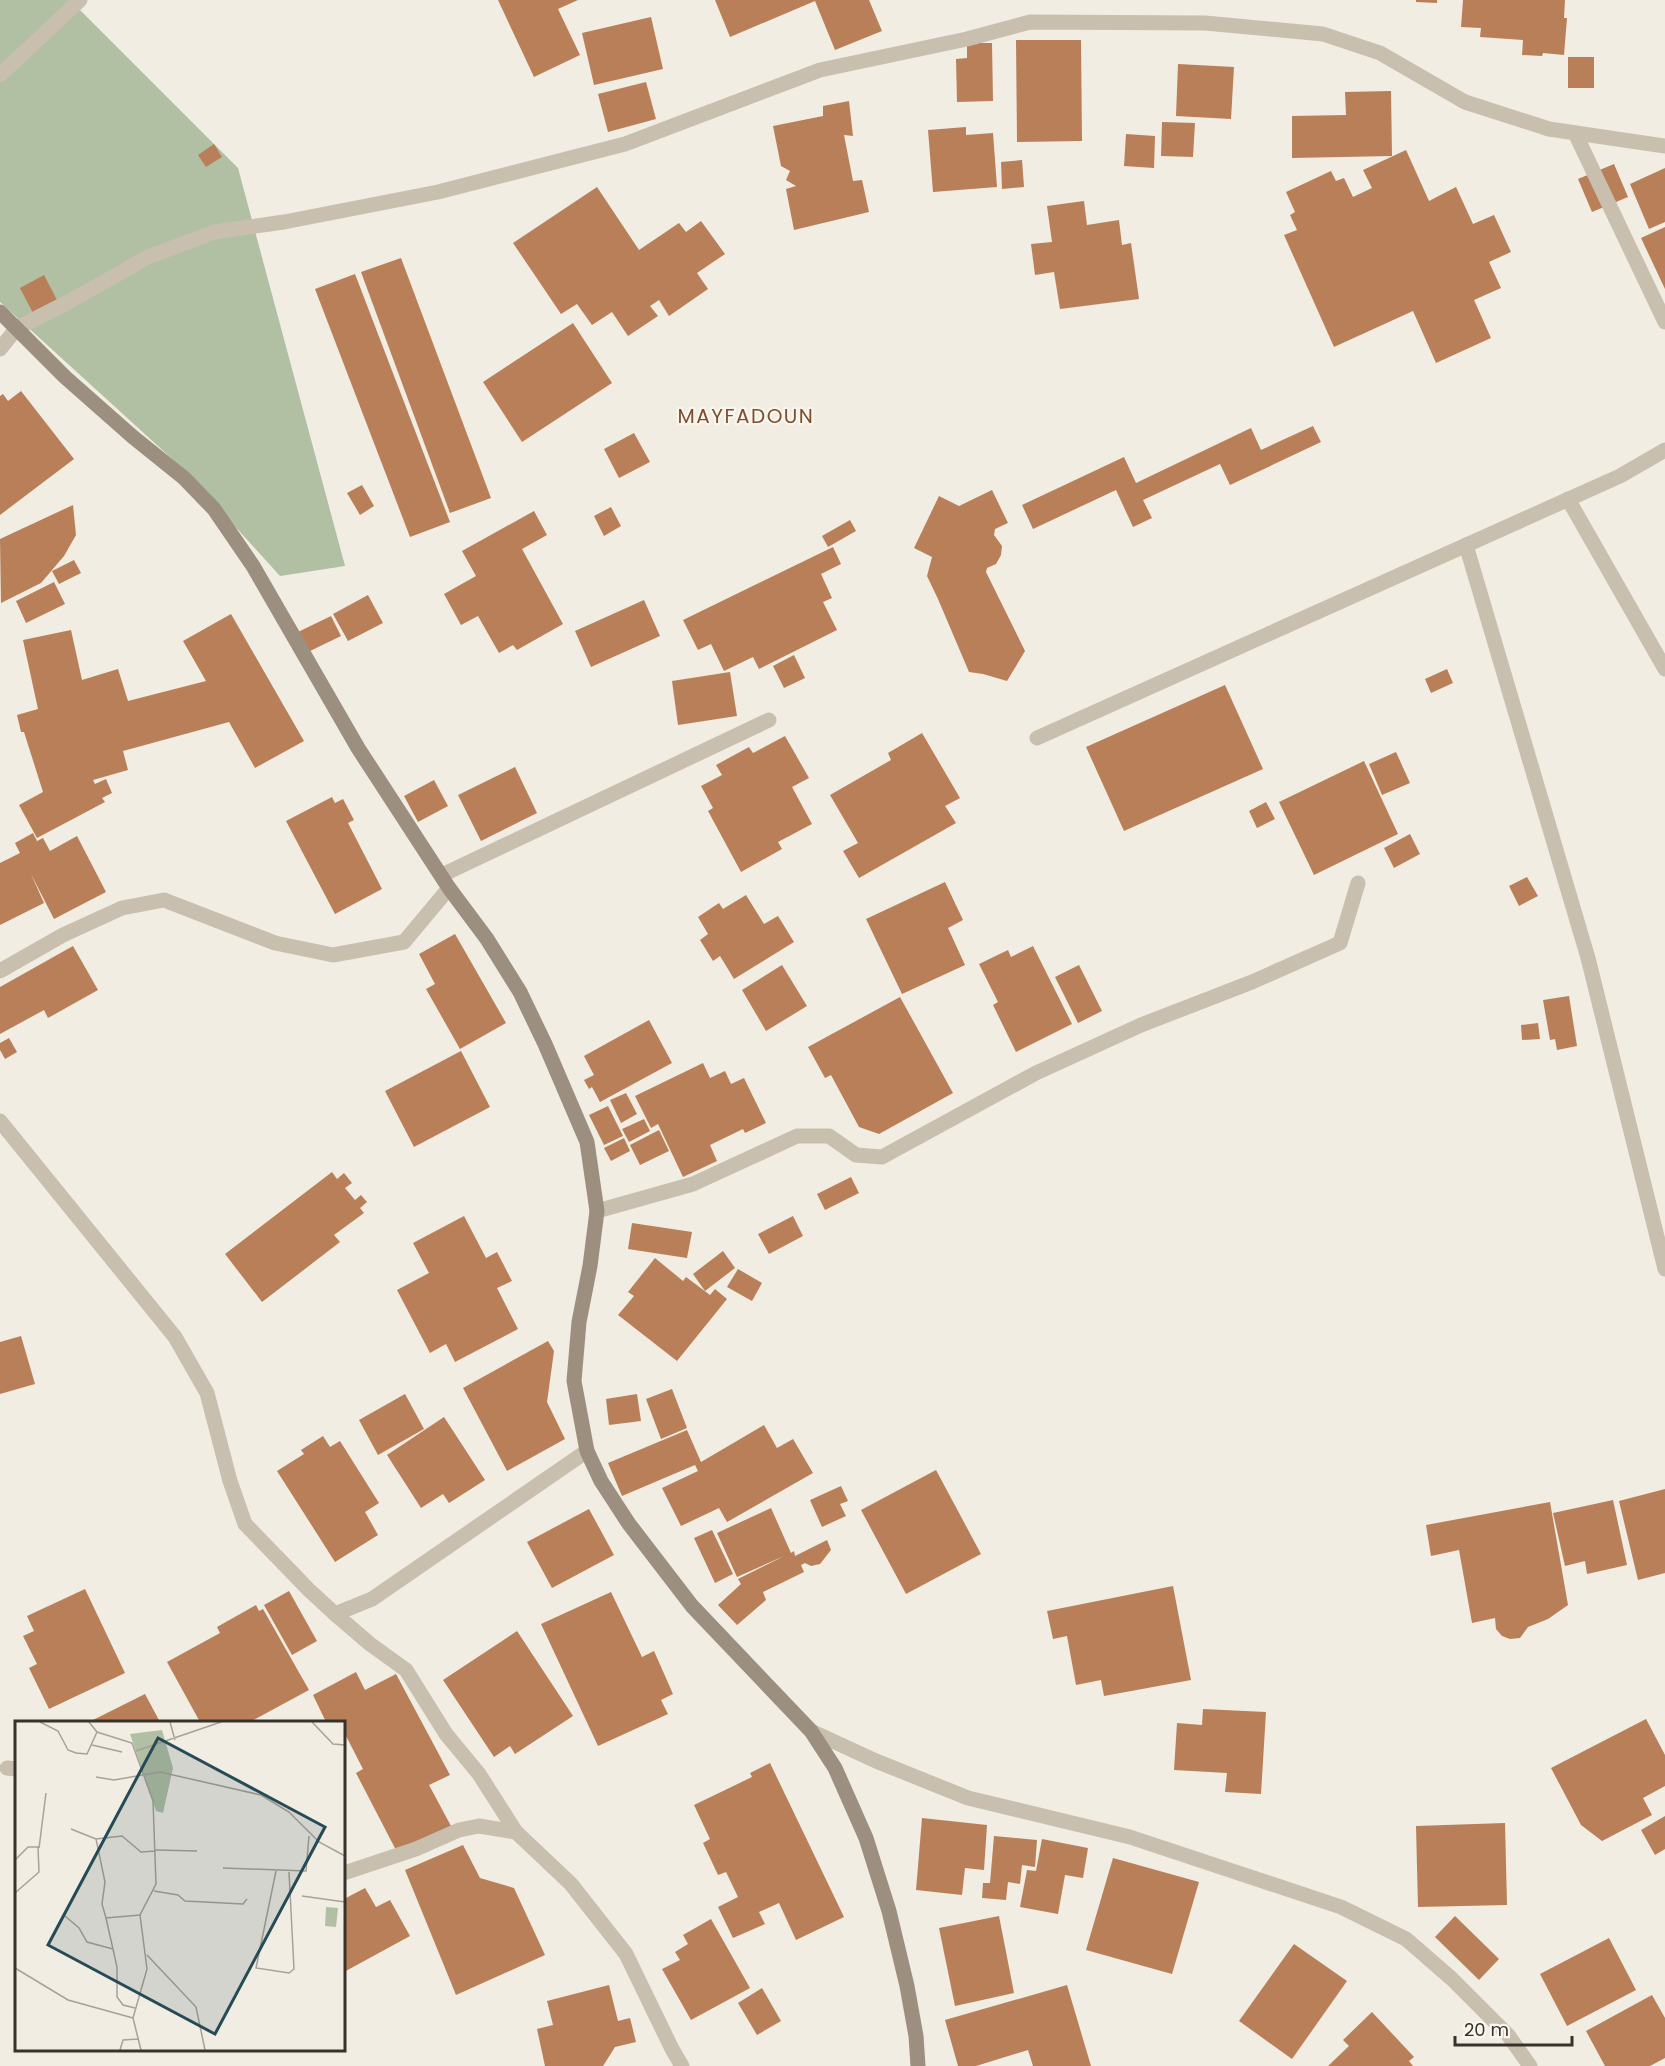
<svg xmlns="http://www.w3.org/2000/svg" width="1665" height="2066" viewBox="0 0 1665 2066" font-family="Poppins,sans-serif">
  <rect width="100%" height="100%" fill="#f1ede2"/>
  <path fill="#b1bfa3" d="M 0,0 L 70,0 L 238,168 L 345,566 L 280,576 L 181,467 L 0,302 Z"/>
  <g fill="#b97f58">
    <path d="M 498,0 L 578,0 L 558,9 L 580,55 L 534,77 Z"/>
    <path d="M 715,0 L 869,0 L 882,31 L 835,50 L 815,1 L 730,37 Z"/>
    <path d="M 1416,0 L 1437,0 L 1437,3 L 1416,2 Z"/>
    <path d="M 1463,0 L 1565,0 L 1564,18 L 1567,18 L 1564,55 L 1543,53 L 1542,56 L 1522,55 L 1523,40 L 1480,37 L 1481,28 L 1461,27 Z"/>
    <path d="M 651,17 L 663,69 L 594,85 L 582,33 Z"/>
    <path d="M 1016,40 L 1081,40 L 1082,141 L 1017,142 Z"/>
    <path d="M 967,43 L 992,43 L 993,101 L 957,102 L 956,59 L 967,58 Z"/>
    <rect x="1568" y="57" width="26" height="31"/>
    <path d="M 1178,64 L 1234,67 L 1231,119 L 1176,116 Z"/>
    <path d="M 646,82 L 656,119 L 608,132 L 598,94 Z"/>
    <path d="M 1391,91 L 1392,156 L 1292,158 L 1292,116 L 1346,115 L 1345,92 Z"/>
    <path d="M 849,101 L 853,136 L 844,135 L 853,181 L 862,180 L 869,212 L 794,230 L 786,189 L 796,186 L 786,180 L 790,171 L 781,166 L 773,126 L 823,116 L 823,106 Z"/>
    <path d="M 1162,122 L 1195,123 L 1193,157 L 1161,156 Z"/>
    <path d="M 966,127 L 966,135 L 993,133 L 997,187 L 933,192 L 928,130 Z"/>
    <path d="M 1126,134 L 1155,136 L 1154,168 L 1124,166 Z"/>
    <path d="M 214,144 L 222,157 L 206,167 L 198,155 Z"/>
    <path d="M 1406,150 L 1429,201 L 1456,187 L 1473,224 L 1494,215 L 1511,252 L 1489,262 L 1501,288 L 1474,300 L 1491,338 L 1436,363 L 1413,311 L 1334,347 L 1284,235 L 1297,230 L 1290,215 L 1295,212 L 1286,192 L 1331,171 L 1336,181 L 1344,178 L 1353,197 L 1372,188 L 1363,170 Z"/>
    <path d="M 1022,160 L 1024,187 L 1002,189 L 1001,162 Z"/>
    <path d="M 1614,164 L 1628,197 L 1592,212 L 1578,179 Z"/>
    <path d="M 1665,168 L 1665,222 L 1649,229 L 1630,184 Z"/>
    <path d="M 597,187 L 639,250 L 679,223 L 686,232 L 701,221 L 725,254 L 697,273 L 708,289 L 669,316 L 659,300 L 650,306 L 658,316 L 628,336 L 612,312 L 592,325 L 577,304 L 561,314 L 513,243 Z"/>
    <path d="M 1084,201 L 1087,225 L 1119,220 L 1122,245 L 1131,243 L 1139,299 L 1060,309 L 1054,272 L 1035,275 L 1031,244 L 1052,242 L 1047,206 Z"/>
    <path d="M 1665,227 L 1665,289 L 1641,238 Z"/>
    <path d="M 401,258 L 491,498 L 450,513 L 361,272 Z"/>
    <path d="M 355,274 L 450,522 L 410,537 L 315,289 Z"/>
    <path d="M 44,275 L 58,302 L 34,315 L 20,288 Z"/>
    <path d="M 573,323 L 612,383 L 522,442 L 483,382 Z"/>
    <path d="M 21,391 L 74,459 L 0,515 L 0,396 L 3,394 L 8,401 Z"/>
    <path d="M 1313,426 L 1321,442 L 1230,485 L 1220,464 L 1143,500 L 1152,518 L 1133,527 L 1116,490 L 1033,529 L 1022,505 L 1124,457 L 1136,483 L 1251,428 L 1261,450 Z"/>
    <path d="M 634,433 L 650,462 L 619,478 L 604,449 Z"/>
    <path d="M 362,485 L 374,506 L 360,515 L 347,493 Z"/>
    <path d="M 992,490 L 1008,523 L 995,529 L 994,535 L 1002,546 L 1001,555 L 996,564 L 987,568 L 986,572 L 1025,651 L 1007,681 L 983,674 L 969,672 L 938,599 L 927,576 L 932,557 L 914,548 L 939,496 L 959,506 Z"/>
    <path d="M 73,505 L 76,535 L 64,556 L 41,583 L 1,603 L 0,539 Z"/>
    <path d="M 611,507 L 621,526 L 604,536 L 594,516 Z"/>
    <path d="M 534,511 L 547,535 L 522,549 L 563,624 L 517,650 L 513,645 L 499,653 L 478,616 L 461,625 L 444,594 L 476,576 L 462,551 Z"/>
    <path d="M 850,520 L 856,531 L 828,547 L 822,536 Z"/>
    <path d="M 833,547 L 841,564 L 821,574 L 832,598 L 823,602 L 837,630 L 759,669 L 753,657 L 724,671 L 711,644 L 698,650 L 683,620 Z"/>
    <path d="M 74,560 L 81,573 L 59,584 L 52,571 Z"/>
    <path d="M 54,582 L 65,604 L 26,623 L 16,601 Z"/>
    <path d="M 368,595 L 383,623 L 348,641 L 333,614 Z"/>
    <path d="M 644,600 L 660,636 L 591,667 L 575,631 Z"/>
    <path d="M 231,614 L 304,741 L 255,768 L 229,722 L 123,751 L 128,770 L 93,780 L 95,784 L 106,779 L 112,793 L 102,798 L 105,802 L 37,838 L 19,805 L 43,792 L 24,732 L 21,732 L 17,715 L 38,709 L 23,640 L 71,630 L 82,680 L 118,669 L 128,701 L 206,681 L 183,641 Z"/>
    <path d="M 331,616 L 341,636 L 308,652 L 298,632 Z"/>
    <path d="M 794,655 L 805,678 L 784,688 L 773,666 Z"/>
    <path d="M 1447,669 L 1453,683 L 1431,693 L 1425,679 Z"/>
    <path d="M 730,672 L 737,716 L 678,725 L 672,681 Z"/>
    <path d="M 1225,685 L 1263,769 L 1124,831 L 1086,747 Z"/>
    <path d="M 922,733 L 960,798 L 945,806 L 956,823 L 859,878 L 843,851 L 858,843 L 830,795 L 891,760 L 888,753 Z"/>
    <path d="M 785,736 L 809,778 L 792,787 L 812,824 L 778,842 L 782,849 L 741,872 L 708,811 L 713,808 L 701,786 L 722,775 L 716,765 L 749,747 L 753,753 Z"/>
    <path d="M 1396,752 L 1410,783 L 1382,795 L 1369,764 Z"/>
    <path d="M 1364,761 L 1398,834 L 1314,875 L 1279,802 Z"/>
    <path d="M 515,767 L 537,813 L 481,841 L 458,795 Z"/>
    <path d="M 434,780 L 448,806 L 418,822 L 404,796 Z"/>
    <path d="M 332,797 L 335,803 L 343,799 L 354,820 L 348,823 L 382,889 L 335,914 L 286,821 Z"/>
    <path d="M 1266,802 L 1275,819 L 1257,828 L 1249,811 Z"/>
    <path d="M 33,833 L 37,841 L 43,838 L 50,851 L 77,836 L 106,892 L 54,919 L 31,874 L 44,903 L 0,925 L 0,863 L 20,853 L 15,843 Z"/>
    <path d="M 1410,834 L 1420,854 L 1394,868 L 1384,848 Z"/>
    <path d="M 1527,877 L 1538,896 L 1519,906 L 1509,886 Z"/>
    <path d="M 945,882 L 963,920 L 948,928 L 965,965 L 902,994 L 866,919 Z"/>
    <path d="M 746,895 L 764,924 L 778,916 L 794,942 L 734,979 L 720,956 L 713,961 L 700,940 L 708,934 L 698,917 L 719,903 L 723,909 Z"/>
    <path d="M 455,934 L 506,1023 L 460,1049 L 426,989 L 435,984 L 419,954 Z"/>
    <path d="M 73,946 L 98,990 L 48,1018 L 44,1010 L 0,1034 L 0,987 Z"/>
    <path d="M 1033,946 L 1072,1024 L 1016,1052 L 993,1005 L 998,1002 L 979,964 L 1008,950 L 1011,957 Z"/>
    <path d="M 782,965 L 807,1006 L 766,1031 L 742,990 Z"/>
    <path d="M 1079,965 L 1102,1011 L 1078,1023 L 1055,977 Z"/>
    <path d="M 1569,996 L 1577,1046 L 1557,1050 L 1555,1039 L 1550,1040 L 1543,1000 Z"/>
    <path d="M 900,997 L 953,1093 L 879,1134 L 859,1127 L 831,1075 L 825,1078 L 808,1047 Z"/>
    <path d="M 649,1020 L 672,1063 L 600,1102 L 592,1087 L 589,1089 L 584,1080 L 594,1075 L 584,1056 Z"/>
    <path d="M 1538,1023 L 1540,1039 L 1522,1040 L 1521,1025 Z"/>
    <path d="M 9,1038 L 17,1052 L 5,1059 L 0,1050 L 0,1043 Z"/>
    <path d="M 461,1051 L 490,1107 L 414,1147 L 385,1091 Z"/>
    <path d="M 703,1063 L 710,1078 L 725,1071 L 731,1084 L 744,1078 L 766,1123 L 745,1133 L 743,1129 L 710,1145 L 717,1161 L 683,1177 L 658,1124 L 651,1128 L 635,1096 Z"/>
    <path d="M 626,1093 L 637,1114 L 621,1123 L 610,1100 Z"/>
    <path d="M 608,1106 L 623,1136 L 604,1145 L 589,1115 Z"/>
    <path d="M 644,1119 L 650,1131 L 629,1142 L 622,1129 Z"/>
    <path d="M 659,1130 L 669,1151 L 640,1165 L 630,1145 Z"/>
    <path d="M 624,1138 L 630,1151 L 611,1161 L 604,1148 Z"/>
    <path d="M 332,1172 L 337,1179 L 344,1173 L 352,1183 L 345,1188 L 355,1200 L 361,1195 L 367,1202 L 360,1208 L 364,1213 L 334,1235 L 340,1242 L 262,1302 L 225,1254 Z"/>
    <path d="M 851,1177 L 859,1193 L 825,1210 L 817,1194 Z"/>
    <path d="M 464,1216 L 486,1258 L 497,1252 L 512,1281 L 497,1288 L 518,1329 L 455,1362 L 446,1344 L 430,1353 L 397,1290 L 429,1273 L 413,1243 Z"/>
    <path d="M 793,1216 L 803,1236 L 769,1254 L 758,1234 Z"/>
    <path d="M 632,1223 L 692,1232 L 687,1258 L 628,1249 Z"/>
    <path d="M 723,1251 L 735,1268 L 705,1291 L 693,1274 Z"/>
    <path d="M 655,1258 L 683,1281 L 686,1277 L 710,1295 L 715,1289 L 727,1299 L 677,1361 L 618,1315 L 634,1296 L 628,1292 Z"/>
    <path d="M 738,1269 L 762,1283 L 752,1301 L 727,1287 Z"/>
    <path d="M 21,1336 L 35,1384 L 0,1394 L 0,1342 Z"/>
    <path d="M 548,1341 L 554,1351 L 547,1402 L 565,1439 L 507,1471 L 463,1388 Z"/>
    <path d="M 672,1389 L 687,1428 L 661,1439 L 646,1399 Z"/>
    <path d="M 405,1394 L 424,1429 L 378,1455 L 359,1420 Z"/>
    <path d="M 637,1394 L 641,1421 L 609,1425 L 606,1399 Z"/>
    <path d="M 444,1417 L 485,1480 L 449,1503 L 443,1494 L 421,1508 L 387,1455 Z"/>
    <path d="M 764,1425 L 777,1448 L 793,1439 L 813,1473 L 727,1522 L 719,1508 L 681,1526 L 662,1488 L 698,1471 L 695,1465 L 622,1496 L 608,1463 L 687,1430 L 701,1462 Z"/>
    <path d="M 323,1436 L 330,1447 L 340,1441 L 379,1503 L 365,1512 L 378,1535 L 335,1562 L 277,1471 L 304,1454 L 301,1450 Z"/>
    <path d="M 936,1470 L 981,1554 L 906,1594 L 861,1510 Z"/>
    <path d="M 841,1486 L 848,1501 L 840,1504 L 846,1516 L 822,1527 L 810,1500 Z"/>
    <path d="M 1665,1489 L 1665,1573 L 1638,1580 L 1619,1501 Z"/>
    <path d="M 1613,1500 L 1627,1565 L 1587,1574 L 1585,1561 L 1565,1566 L 1553,1513 Z"/>
    <path d="M 1550,1502 L 1568,1605 L 1548,1619 L 1528,1627 L 1520,1638 L 1510,1639 L 1502,1636 L 1496,1629 L 1495,1618 L 1472,1623 L 1459,1550 L 1431,1556 L 1426,1525 Z"/>
    <path d="M 771,1508 L 791,1553 L 794,1551 L 795,1556 L 827,1540 L 831,1550 L 820,1564 L 811,1566 L 805,1563 L 801,1565 L 804,1572 L 763,1592 L 766,1600 L 737,1625 L 718,1605 L 741,1584 L 738,1579 L 784,1556 L 737,1577 L 717,1533 Z"/>
    <path d="M 589,1509 L 614,1555 L 552,1588 L 527,1542 Z"/>
    <path d="M 712,1530 L 733,1574 L 715,1583 L 694,1538 Z"/>
    <path d="M 1173,1586 L 1191,1680 L 1104,1696 L 1101,1680 L 1076,1685 L 1067,1636 L 1053,1639 L 1047,1611 Z"/>
    <path d="M 85,1589 L 125,1673 L 49,1709 L 29,1668 L 37,1664 L 23,1636 L 34,1631 L 27,1616 Z"/>
    <path d="M 289,1591 L 317,1641 L 292,1655 L 264,1605 Z"/>
    <path d="M 611,1592 L 642,1657 L 654,1651 L 673,1694 L 661,1700 L 668,1714 L 598,1746 L 541,1624 Z"/>
    <path d="M 256,1605 L 259,1611 L 263,1609 L 309,1690 L 250,1722 L 200,1722 L 167,1662 L 220,1633 L 217,1627 Z"/>
    <path d="M 517,1631 L 573,1716 L 515,1754 L 510,1746 L 494,1757 L 443,1680 Z"/>
    <path d="M 356,1672 L 365,1690 L 396,1674 L 450,1775 L 429,1785 L 451,1826 L 398,1854 L 356,1773 L 363,1769 L 344,1732 L 344,1722 L 326,1722 L 313,1695 Z"/>
    <path d="M 145,1694 L 160,1722 L 89,1722 Z"/>
    <path d="M 1203,1709 L 1266,1712 L 1261,1794 L 1225,1792 L 1227,1773 L 1174,1770 L 1177,1723 L 1202,1725 Z"/>
    <path d="M 1646,1719 L 1665,1755 L 1665,1786 L 1643,1798 L 1652,1815 L 1602,1841 L 1581,1825 L 1551,1768 Z"/>
    <path d="M 770,1763 L 844,1917 L 796,1940 L 779,1903 L 759,1912 L 765,1924 L 733,1938 L 718,1907 L 738,1897 L 726,1872 L 718,1875 L 703,1843 L 710,1839 L 694,1805 L 752,1777 L 750,1773 Z"/>
    <path d="M 1665,1816 L 1665,1849 L 1655,1855 L 1641,1830 Z"/>
    <path d="M 922,1818 L 987,1825 L 984,1870 L 965,1868 L 962,1895 L 916,1890 Z"/>
    <path d="M 1505,1823 L 1507,1905 L 1418,1907 L 1416,1826 Z"/>
    <path d="M 994,1836 L 1037,1840 L 1035,1867 L 1022,1865 L 1020,1884 L 1008,1882 L 1006,1900 L 982,1898 L 983,1883 L 990,1883 Z"/>
    <path d="M 1042,1839 L 1088,1848 L 1083,1878 L 1065,1875 L 1058,1914 L 1020,1907 L 1027,1870 L 1036,1871 Z"/>
    <path d="M 463,1845 L 480,1878 L 514,1888 L 545,1955 L 456,1995 L 405,1870 Z"/>
    <path d="M 1113,1858 L 1199,1882 L 1172,1974 L 1086,1950 Z"/>
    <path d="M 365,1888 L 376,1907 L 390,1900 L 410,1936 L 344,1972 L 344,1899 Z"/>
    <path d="M 999,1916 L 1014,1993 L 955,2006 L 939,1928 Z"/>
    <path d="M 1455,1916 L 1499,1959 L 1479,1980 L 1435,1937 Z"/>
    <path d="M 711,1919 L 750,1988 L 691,2020 L 662,1969 L 680,1960 L 675,1952 L 688,1944 L 683,1935 Z"/>
    <path d="M 1609,1938 L 1636,1990 L 1567,2026 L 1540,1974 Z"/>
    <path d="M 1294,1944 L 1347,1981 L 1292,2059 L 1239,2021 Z"/>
    <path d="M 609,1985 L 618,2021 L 630,2018 L 636,2042 L 615,2047 L 603,2066 L 545,2066 L 537,2029 L 553,2025 L 547,2001 Z"/>
    <path d="M 1067,1985 L 1091,2066 L 1033,2066 L 1028,2050 L 976,2066 L 958,2066 L 945,2020 Z"/>
    <path d="M 762,1988 L 781,2021 L 757,2035 L 738,2003 Z"/>
    <path d="M 1652,1995 L 1665,2018 L 1665,2058 L 1650,2066 L 1605,2066 L 1586,2031 Z"/>
    <path d="M 1372,2012 L 1414,2057 L 1409,2061 L 1413,2066 L 1328,2066 L 1349,2046 L 1343,2040 Z"/>
  </g>
  <g fill="none" stroke-linecap="round" stroke-linejoin="round">
    <g stroke="#c9bfaf" stroke-width="15">
      <path d="M 1575,133 L 1665,322"/>
      <path d="M 1568,499 L 1665,669"/>
      <path d="M 1466,545 L 1588,958 L 1665,1269"/>
      <path d="M 1037,738 L 1620,476 L 1665,450"/>
    </g>
    <g stroke="#c9bfaf" stroke-width="15">
      <path d="M 0,75 L 80,0"/>
      <path d="M 0,349 L 17,328 L 72,300 L 148,257 L 214,232 L 284,222 L 438,192 L 625,144 L 820,70 L 967,39 L 1030,22 L 1205,23 L 1323,34 L 1380,53 L 1465,102 L 1549,129 L 1665,146"/>
      <path d="M 442,875 L 769,720"/>
      <path d="M 0,971 L 63,935 L 122,908 L 164,900 L 275,943 L 333,955 L 404,942 L 449,888"/>
      <path d="M 0,1121 L 175,1337 L 207,1393 L 230,1481 L 245,1524 L 309,1590 L 335,1614 L 372,1599 L 587,1451"/>
      <path d="M 597,1211 L 693,1184 L 797,1136 L 829,1136 L 856,1155 L 882,1157 L 1036,1073 L 1141,1025 L 1252,982 L 1340,943 L 1358,883"/>
      <path d="M 335,1614 L 370,1644 L 406,1670 L 446,1734 L 479,1774 L 516,1832 L 571,1884 L 626,1954 L 672,2049 L 682,2066"/>
      <path d="M 811,1731 L 876,1761 L 968,1798 L 1130,1837 L 1341,1907 L 1406,1939 L 1452,1979 L 1508,2035 L 1530,2066"/>
      <path d="M 7,1768 L 16,1769"/>
      <path d="M 344,1873 L 416,1849 L 459,1830 L 479,1826 L 516,1832"/>
    </g>
    <path stroke="#9c8f80" stroke-width="15" d="M 0,312 L 65,377 L 133,437 L 184,478 L 214,509 L 253,566 L 358,748 L 449,888 L 487,939 L 520,992 L 545,1044 L 587,1142 L 597,1211 L 590,1266 L 579,1322 L 574,1381 L 587,1451 L 601,1481 L 629,1524 L 692,1606 L 811,1731 L 835,1768 L 866,1838 L 889,1911 L 907,1986 L 916,2036 L 918,2066"/>
  </g>
  <g text-anchor="middle" dominant-baseline="central" stroke-width="4.5" stroke-linejoin="round" paint-order="stroke">
    <g font-size="20" letter-spacing="1.5" fill="#7f4e2e" stroke="#f9f6ee">
      <text x="746" y="416">MAYFADOUN</text>
    </g>
  </g>
  <g transform="translate(15 1721)">
    <rect width="330" height="330" fill="#f1ede2"/>
    <path d="M 147,9 L 158,47 L 148,92 L 141,90 L 115,13 ZM 311,186 L 323,187 L 321,206 L 310,205 Z" fill="#b1bfa3"/>
    <path fill="none" stroke="#a7a299" stroke-width="1.5" d="M 25,1 L 43,10 L 53,29 L 61,32 L 72,33 L 82,11M 74,1 L 82,11 L 117,22 L 138,80 L 141,163 L 125,194 L 132,248 L 118,297 L 126,329M 155,1 L 160,19M 297,1 L 318,23 L 330,24M 77,24 L 107,31M 121,30 L 206,1M 81,56 L 99,59 L 145,51 L 246,74 L 274,91 L 304,121 L 330,135M 56,108 L 81,118M 24,127 L 31,72M 141,129 L 182,130M 0,139 L 13,126 L 23,126 L 24,151 L 0,172M 208,147 L 291,150 L 294,115M 261,150 L 241,247 L 274,252 L 279,248 L 274,151M 139,170 L 163,174 L 170,180 L 228,183 L 232,178M 287,175 L 330,181M 125,194 L 91,197 L 87,183 L 90,161 L 81,118 L 107,115 L 126,131 L 141,130M 50,195 L 64,207 L 72,221 L 98,228M 91,197 L 102,246 L 102,276 L 108,284 L 120,287M 132,234 L 181,286 L 190,329M 0,247 L 53,279 L 118,297M 105,329 L 108,319 L 123,318"/>
    <path fill="#264b56" fill-opacity="0.15" stroke="#264b56" stroke-width="3" d="M 143,17 L 310,106 L 200,313 L 33,224 Z"/>
    <rect width="330" height="330" fill="none" stroke="#38322c" stroke-width="3"/>
  </g>
  <path d="M1455 2036v9h117v-9" fill="none" stroke="#38322c" stroke-width="3"/>
  <text x="1464" y="2036" font-size="18" fill="#38322c" stroke="#f9f6ee" stroke-width="4.5" paint-order="stroke">20 m</text>
</svg>
